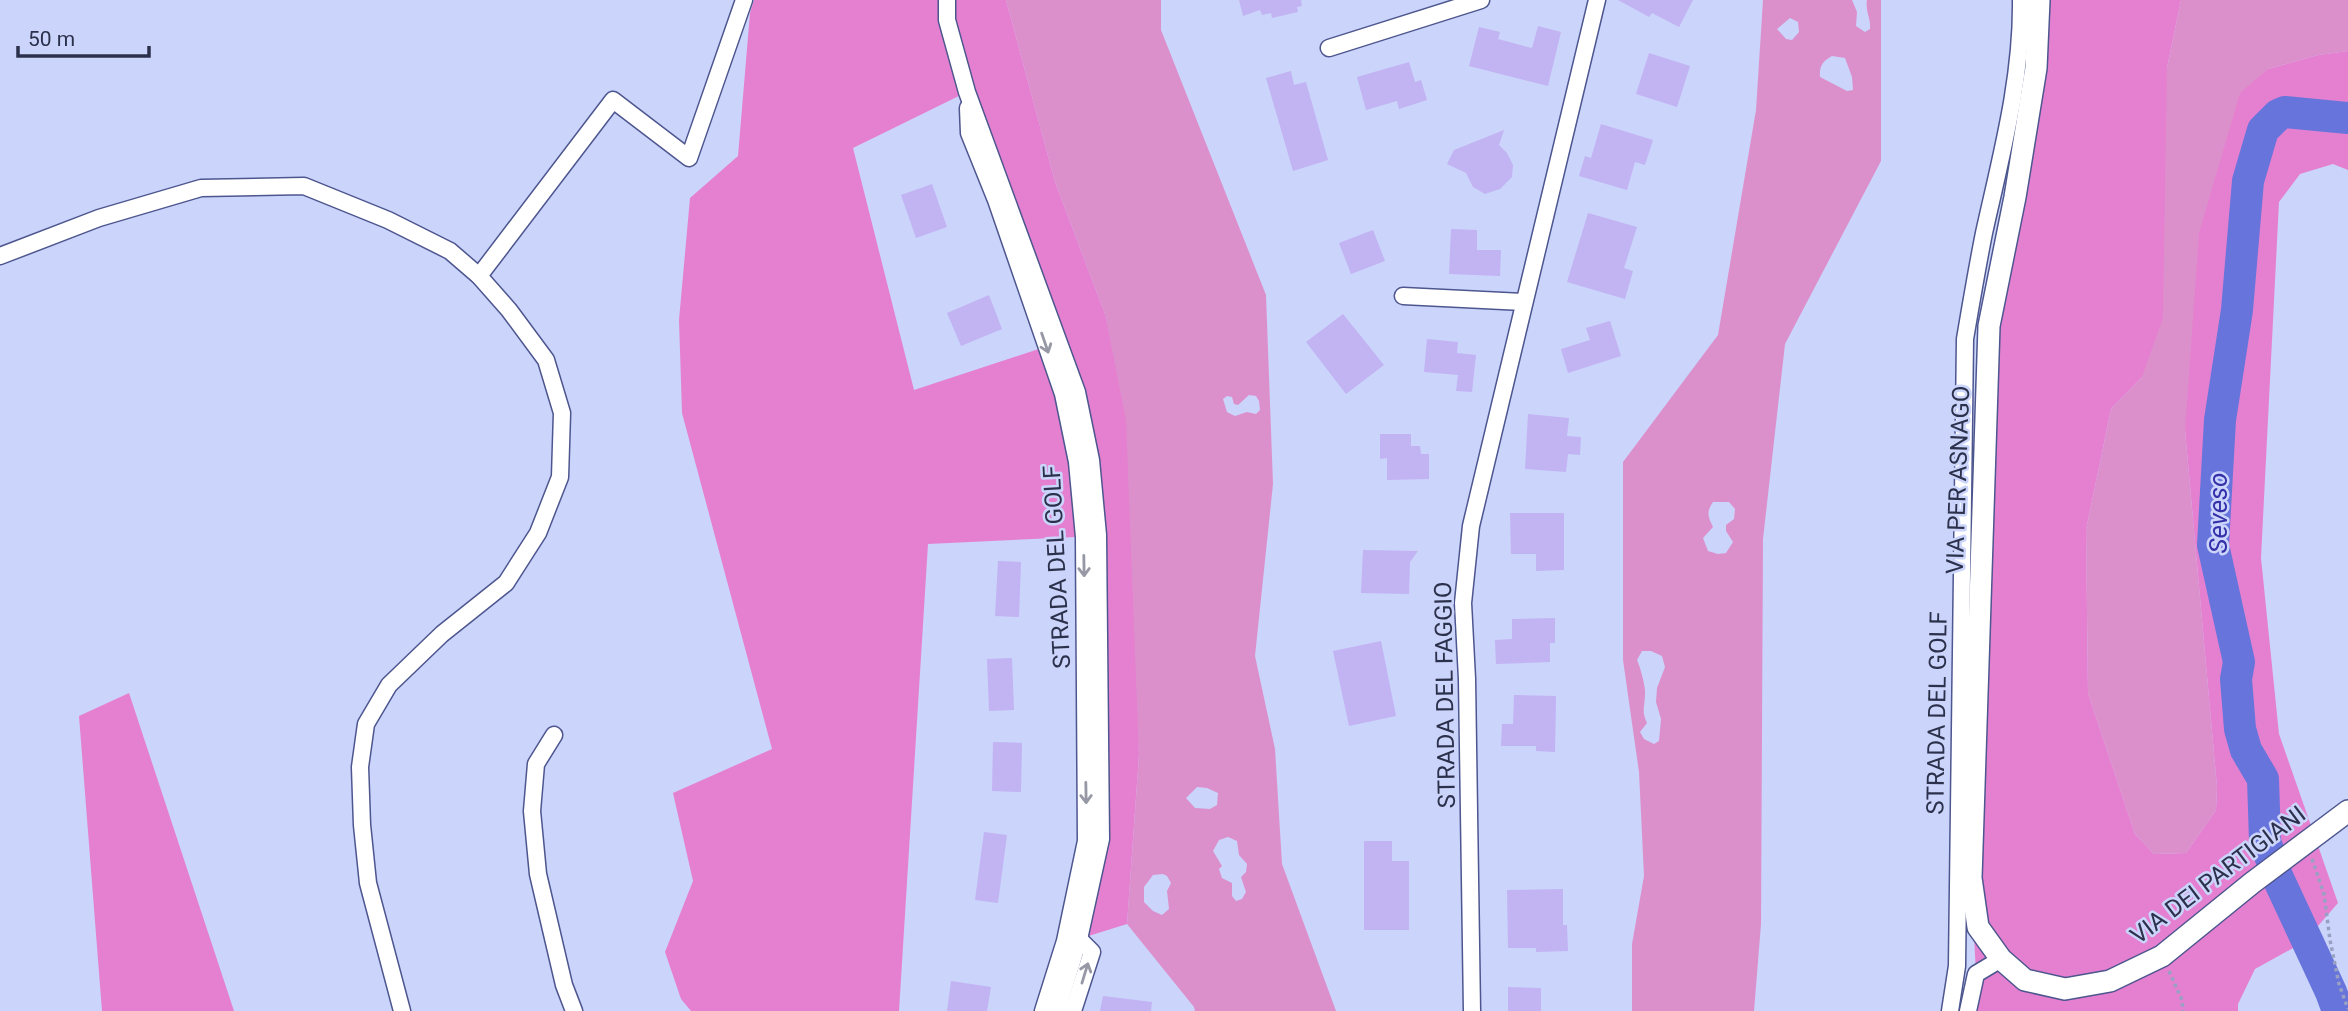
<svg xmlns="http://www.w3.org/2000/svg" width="2348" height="1011" viewBox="0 0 2348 1011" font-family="Roboto,sans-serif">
  <rect width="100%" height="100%" fill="#cbd4fb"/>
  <g fill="#dc90cb" fill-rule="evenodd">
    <path d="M 1006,0 L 1161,0 L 1161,30 L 1266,295 L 1273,484 L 1255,656 L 1275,749 L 1282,864 L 1336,1011 L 1195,1011 L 1194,1007 L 1127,924 L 1139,755 L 1105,314 L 1055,182 ZM 1249,395 L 1256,396 L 1259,401 L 1260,410 L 1256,414 L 1247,412 L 1235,416 L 1227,412 L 1223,399 L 1227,396 L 1232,397 L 1234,404 L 1238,405 ZM 1197,787 L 1207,788 L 1218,793 L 1217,805 L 1210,809 L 1195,808 L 1186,798 ZM 1228,837 L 1237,841 L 1239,855 L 1247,864 L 1246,872 L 1241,877 L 1246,892 L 1242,899 L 1236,901 L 1232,896 L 1232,883 L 1222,878 L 1219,869 L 1222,866 L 1213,851 L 1219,840 ZM 1163,874 L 1167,876 L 1171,883 L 1167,891 L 1169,909 L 1162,915 L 1153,911 L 1144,902 L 1144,887 L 1153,875 Z"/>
    <path d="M 1763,0 L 1852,0 L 1857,12 L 1856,26 L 1865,32 L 1870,29 C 1871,18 1865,11 1867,0 L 1881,0 L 1881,161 L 1785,344 L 1763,539 L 1761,924 L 1754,1011 L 1632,1011 L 1632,944 L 1644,876 L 1639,772 L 1623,660 L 1623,462 L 1718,335 L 1756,110 ZM 1790,18 L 1798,22 L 1799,32 L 1792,40 L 1786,39 L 1777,29 ZM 1832,56 L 1845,58 L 1852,77 L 1853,90 L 1847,91 L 1820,77 C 1819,66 1823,61 1832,56 ZM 1713,502 L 1729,502 L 1735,509 L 1734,519 L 1726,525 L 1726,531 L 1733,542 L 1726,553 L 1718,554 L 1708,551 L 1703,538 L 1713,527 C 1708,517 1706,512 1713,502 ZM 1642,651 L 1651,651 L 1662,656 L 1665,667 L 1657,688 L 1656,702 L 1661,719 L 1659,741 L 1654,744 L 1644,739 L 1640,732 L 1647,723 C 1641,711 1645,706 1645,694 C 1646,688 1640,666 1637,660 Z"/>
    <path d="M 2181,0 L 2348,0 L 2348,51 L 2318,55 L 2268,69 L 2185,430 L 2217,787 L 2216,810 L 2186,853 L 2154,854 L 2135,834 L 2088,693 L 2086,530 L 2111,409 L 2142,377 L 2167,68 Z"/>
  </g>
  <g fill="#e580d0" fill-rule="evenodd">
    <path d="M 754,0 L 1006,0 L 1055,182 L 1105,314 L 1126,420 L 1139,755 L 1127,924 L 1079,939 L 1098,536 L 928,544 L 899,1011 L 691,1011 L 681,999 L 665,952 L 693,881 L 673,793 L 772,749 L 682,413 L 679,320 L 690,198 L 738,156 L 750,13 ZM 967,92 L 1060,342 L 914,390 L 853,148 Z"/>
    <path d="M 2039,0 L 2181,0 L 2167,68 L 2163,318 L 2142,377 L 2111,409 L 2086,530 L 2088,693 L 2135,834 L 2154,854 L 2186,853 L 2216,810 L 2217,787 L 2185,430 L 2199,233 L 2240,93 L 2268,69 L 2318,55 L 2348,51 L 2348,170 L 2333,164 L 2300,174 L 2279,202 L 2261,558 L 2279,734 L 2338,903 L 2304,942 L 2255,969 L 2238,1004 L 2238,1011 L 1969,1011 L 1976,974 L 1971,878 L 1989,326 Z"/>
    <path d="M 129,693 L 234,1011 L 102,1011 L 79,716 Z"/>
  </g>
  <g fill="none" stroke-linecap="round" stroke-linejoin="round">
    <path stroke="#6774dc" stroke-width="32" d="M 2338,1011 L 2331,992 L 2277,876 L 2265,841 L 2263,779 L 2246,750 L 2240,729 L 2236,679 L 2239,662 L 2213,545 L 2220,420 L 2237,310 L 2248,181 L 2263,130 L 2278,115 L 2285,112 L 2348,118"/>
  </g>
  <g fill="#c2b3f3">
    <path d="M 1239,0 L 1301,0 L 1302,6 L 1297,7 L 1298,12 L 1272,18 L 1271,13 L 1262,15 L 1260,10 L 1243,16 Z"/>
    <path d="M 1618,0 L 1693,0 L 1679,27 L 1652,13 L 1649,17 Z"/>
    <path d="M 1538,26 L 1561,32 L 1548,86 L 1469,66 L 1479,27 L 1500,32 L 1498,39 L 1532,48 Z"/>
    <path d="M 1649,53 L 1690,66 L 1677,107 L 1636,94 Z"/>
    <path d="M 1409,62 L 1415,82 L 1421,80 L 1427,100 L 1399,109 L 1397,101 L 1366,110 L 1357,77 Z"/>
    <path d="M 1291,71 L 1294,85 L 1306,82 L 1328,160 L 1293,171 L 1266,78 Z"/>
    <path d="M 1601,124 L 1653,140 L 1645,165 L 1635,162 L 1627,190 L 1579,176 L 1585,156 L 1591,158 Z"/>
    <path d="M 1504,130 L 1499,145 L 1507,153 L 1513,165 L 1512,177 L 1500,189 L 1485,194 L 1473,187 L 1466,173 L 1447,164 L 1454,150 Z"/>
    <path d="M 932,184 L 947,227 L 916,238 L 901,195 Z"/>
    <path d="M 1588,213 L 1637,227 L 1624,268 L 1633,271 L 1625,299 L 1567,282 Z"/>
    <path d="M 1451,229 L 1477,230 L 1477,250 L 1501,250 L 1500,276 L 1449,274 Z"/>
    <path d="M 1373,230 L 1385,261 L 1351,274 L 1339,243 Z"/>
    <path d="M 989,295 L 1002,329 L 961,346 L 947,313 Z"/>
    <path d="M 1343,314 L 1384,365 L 1346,394 L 1306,342 Z"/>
    <path d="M 1610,321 L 1621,356 L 1568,373 L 1561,349 L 1590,340 L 1586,328 Z"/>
    <path d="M 1427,339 L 1458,342 L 1457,353 L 1476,355 L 1472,392 L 1456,391 L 1458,375 L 1424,372 Z"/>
    <path d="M 1528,414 L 1569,418 L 1567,436 L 1581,437 L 1580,455 L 1568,454 L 1566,472 L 1525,469 Z"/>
    <path d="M 1380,434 L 1411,434 L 1411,446 L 1420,446 L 1421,454 L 1429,454 L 1429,479 L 1387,480 L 1387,458 L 1380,459 Z"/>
    <path d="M 1510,513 L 1564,513 L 1564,570 L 1536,571 L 1536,554 L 1511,554 Z"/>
    <path d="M 1363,550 L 1418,551 L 1410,562 L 1409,594 L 1361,593 Z"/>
    <path d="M 998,561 L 1021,562 L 1019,617 L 995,616 Z"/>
    <path d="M 1555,618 L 1555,643 L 1550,643 L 1550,662 L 1496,664 L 1495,640 L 1512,639 L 1512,619 Z"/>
    <path d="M 1381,641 L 1396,716 L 1349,726 L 1333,651 Z"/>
    <path d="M 1012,658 L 1014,710 L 989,711 L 987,659 Z"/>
    <path d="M 1514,695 L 1556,696 L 1555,752 L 1536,751 L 1536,746 L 1501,746 L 1502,724 L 1513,724 Z"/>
    <path d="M 993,742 L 1022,743 L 1021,792 L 992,791 Z"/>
    <path d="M 984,832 L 1007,835 L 998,903 L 975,900 Z"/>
    <path d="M 1364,841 L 1392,841 L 1392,861 L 1409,861 L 1409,930 L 1364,930 Z"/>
    <path d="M 1563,889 L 1563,925 L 1567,925 L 1568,951 L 1536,952 L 1536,948 L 1508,948 L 1507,890 Z"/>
    <path d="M 951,981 L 991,987 L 987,1011 L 947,1011 Z"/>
    <path d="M 1508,987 L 1541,988 L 1541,1011 L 1508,1011 Z"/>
    <path d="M 1103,996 L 1152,1002 L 1151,1011 L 1100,1011 Z"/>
  </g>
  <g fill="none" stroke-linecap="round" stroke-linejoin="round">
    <g stroke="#4d568e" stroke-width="19">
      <g id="minor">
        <path d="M 947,0 L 947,20 L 967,92 L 1077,392 L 1091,460 L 1098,535 L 1101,839 L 1079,939 L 1057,1011"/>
        <path d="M 1329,48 L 1481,0"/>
        <path d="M 968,108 L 969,133 L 996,200 L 1063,394 L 1077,462 L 1084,537 L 1086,841 L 1065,941 L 1043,1011"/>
        <path d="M 0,256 L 99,218 L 201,188 L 304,186 L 388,220 L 450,251 L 479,276 L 509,310 L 546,360 L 562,413 L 560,477 L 538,533 L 506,583 L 442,634 L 389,685 L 366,724 L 360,767 L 362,825 L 368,883 L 402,1011"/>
        <path d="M 479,276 L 613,100 L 689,158 L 744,0"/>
        <path d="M 1403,296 L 1523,302"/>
        <path d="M 554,735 L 536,764 L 532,811 L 538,874 L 564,985 L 574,1011"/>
        <path d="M 1073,1011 L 1092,952 L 1079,939"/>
        <path d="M 1472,1011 L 1467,679 L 1463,603 L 1471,526 L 1597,0"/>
        <path d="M 1950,1011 L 1957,966 L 1965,339 C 1971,304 1977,268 1984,233 C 2001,156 2022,80 2021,0"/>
        <path d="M 1968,1011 L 1976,974 L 2001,959"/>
      </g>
    </g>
    <g stroke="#4d568e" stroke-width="24">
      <path id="tertiary" d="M 2039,0 L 2036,68 L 2015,197 L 1989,326 L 1971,878 L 1978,927 L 2001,959 L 2025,980 L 2065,989 L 2110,981 L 2162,956 L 2252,883 L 2348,811"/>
    </g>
    <g stroke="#98a0c3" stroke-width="3.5" stroke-dasharray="3.5 3.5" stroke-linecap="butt">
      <path d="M 2312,859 L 2324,894 L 2330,940 L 2339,984 L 2348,1009"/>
      <path d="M 2169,971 L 2182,1000 L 2183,1011"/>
    </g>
    <use href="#minor" stroke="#fff" stroke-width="16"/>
    <use href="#tertiary" stroke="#fff" stroke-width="21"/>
  </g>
  <defs><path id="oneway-shaft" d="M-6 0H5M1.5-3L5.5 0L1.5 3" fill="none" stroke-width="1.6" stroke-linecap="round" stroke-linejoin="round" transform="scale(1.75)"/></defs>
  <g stroke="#9698a5">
    <use href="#oneway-shaft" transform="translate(1045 343) rotate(71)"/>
    <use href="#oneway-shaft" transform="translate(1084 566) rotate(89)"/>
    <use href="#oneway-shaft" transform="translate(1086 793) rotate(89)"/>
    <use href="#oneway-shaft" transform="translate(1085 973) rotate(-73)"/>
  </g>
  <g text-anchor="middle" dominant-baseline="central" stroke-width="5" stroke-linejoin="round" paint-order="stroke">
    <g font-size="24" fill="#2c314b" stroke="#cbd4fb">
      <text transform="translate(1958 480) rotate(-88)">VIA PER ASNAGO</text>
      <text transform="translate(1057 567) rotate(-93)">STRADA DEL GOLF</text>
      <text transform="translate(1445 695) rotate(-91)">STRADA DEL FAGGIO</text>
      <text transform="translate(1937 713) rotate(-89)">STRADA DEL GOLF</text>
      <text transform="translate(2218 875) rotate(-37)">VIA DEI PARTIGIANI</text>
    </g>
    <g font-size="26" font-style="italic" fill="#3330a9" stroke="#cbd4fb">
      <text transform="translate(2218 513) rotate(-90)">Seveso</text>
    </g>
  </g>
  <path d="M18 46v10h131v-10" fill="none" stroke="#2c314b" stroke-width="3.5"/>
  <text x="28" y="46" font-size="21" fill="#2c314b" stroke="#cbd4fb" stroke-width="5" paint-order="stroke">50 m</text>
</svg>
